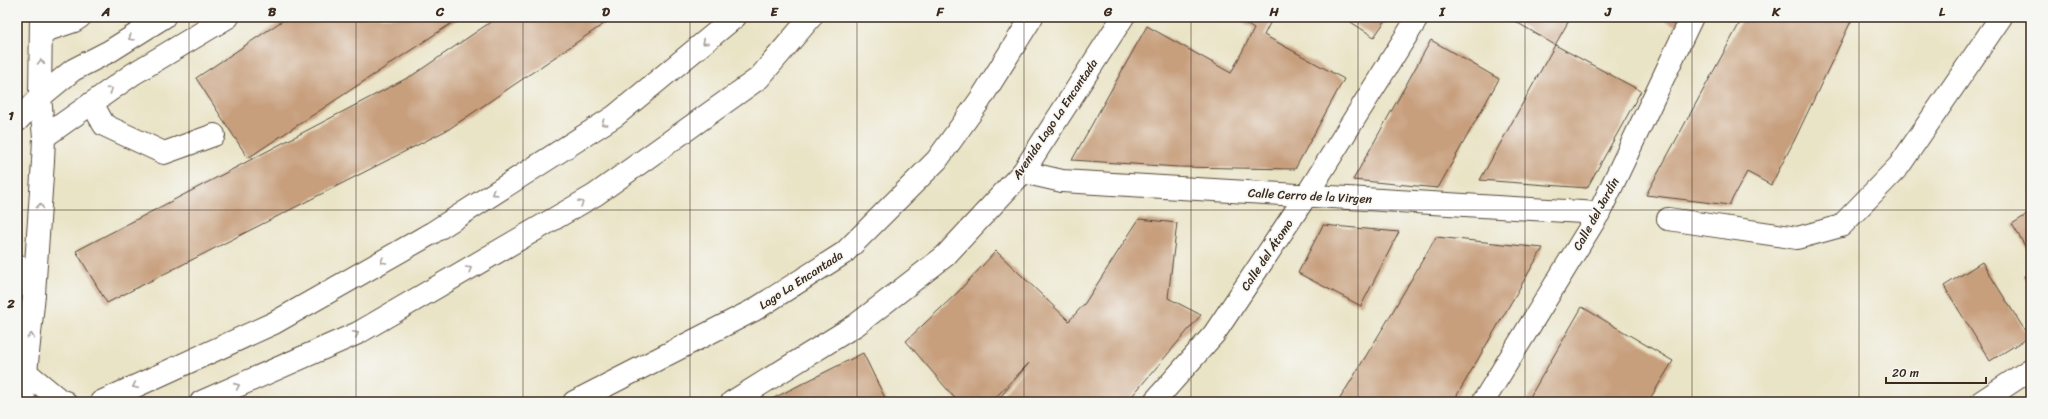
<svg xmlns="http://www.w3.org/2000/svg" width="2048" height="419" viewBox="0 0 2048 419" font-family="Sriracha,sans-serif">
  <rect width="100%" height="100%" fill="#f6f6f2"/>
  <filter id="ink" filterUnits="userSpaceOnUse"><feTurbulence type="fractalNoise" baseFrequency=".025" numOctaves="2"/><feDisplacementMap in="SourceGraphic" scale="8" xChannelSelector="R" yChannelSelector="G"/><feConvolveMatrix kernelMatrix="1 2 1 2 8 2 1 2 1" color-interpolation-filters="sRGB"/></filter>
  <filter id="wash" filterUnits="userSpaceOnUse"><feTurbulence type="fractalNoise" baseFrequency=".012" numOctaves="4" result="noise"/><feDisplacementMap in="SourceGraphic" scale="16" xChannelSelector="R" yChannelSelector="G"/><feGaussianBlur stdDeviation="0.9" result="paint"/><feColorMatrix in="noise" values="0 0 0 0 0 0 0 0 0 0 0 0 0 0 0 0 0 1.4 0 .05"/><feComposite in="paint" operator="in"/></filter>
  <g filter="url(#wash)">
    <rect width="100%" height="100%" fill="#eae4c7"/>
    <g id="blocks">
      <g fill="#c79f7d">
        <path d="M 288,17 L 461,17 L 248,158 L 196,78 Z"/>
        <path d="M 498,17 L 614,17 L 449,129 L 107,303 L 76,251 L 413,75 Z"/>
        <path d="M 1235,17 L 1273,17 L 1264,35 L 1344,79 L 1295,169 L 1178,167 L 1072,160 L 1147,26 L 1231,73 L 1254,29 Z"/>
        <path d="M 1343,17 L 1388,17 L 1374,37 Z"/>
        <path d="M 1508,17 L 1571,17 L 1555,45 Z"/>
        <path d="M 1659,17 L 1685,17 L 1680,28 Z"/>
        <path d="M 1743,17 L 1853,17 L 1795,139 L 1771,185 L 1747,172 L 1729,205 L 1646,195 Z"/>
        <path d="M 1431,40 L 1499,79 L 1438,188 L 1353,180 Z"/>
        <path d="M 1555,45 L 1641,91 L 1587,188 L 1480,180 Z"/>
        <path d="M 2031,212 L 2031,256 L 2012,224 Z"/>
        <path d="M 1139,219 L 1177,223 L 1168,298 L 1201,315 L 1127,402 L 996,402 L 1029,363 L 991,402 L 958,402 L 906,341 L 958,292 L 996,251 L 1069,321 L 1085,303 Z"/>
        <path d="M 1323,225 L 1399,232 L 1361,306 L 1298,273 Z"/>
        <path d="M 1436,237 L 1543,248 L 1453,402 L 1338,402 L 1386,323 Z"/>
        <path d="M 1982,262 L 2029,337 L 1990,361 L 1944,286 Z"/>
        <path d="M 2031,273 L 2031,289 L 2024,276 Z"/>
        <path d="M 1582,307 L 1673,361 L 1648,402 L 1527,402 Z"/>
        <path d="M 863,353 L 887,402 L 766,402 Z"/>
      </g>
    </g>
  </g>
  <g filter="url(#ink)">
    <use href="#blocks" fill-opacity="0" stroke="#554637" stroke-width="1"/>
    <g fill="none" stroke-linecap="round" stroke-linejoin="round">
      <g stroke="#554637" stroke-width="24">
        <g id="minor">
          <path d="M 41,32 L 74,21 L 80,17"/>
          <path d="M 92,103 L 104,125 L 164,153 L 214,135"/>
          <path d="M 17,121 L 40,97 L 73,70 L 110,51 L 164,17"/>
          <path d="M 44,137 L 133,74 L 228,17"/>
          <path d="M 1023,172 L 1062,181 L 1599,213"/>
          <path d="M 1668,219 L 1797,238 L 1841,226 L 1899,166 L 2001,17"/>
          <path d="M 17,265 L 34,294"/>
          <path d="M 27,373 L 61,401 L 65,402"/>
          <path d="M 23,402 L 34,294 L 43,161 L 44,137 L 40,97 L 41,17"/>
          <path d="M 101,402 L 274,323 L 432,233 L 615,116 L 735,17"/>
          <path d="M 201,402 L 358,333 L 595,195 L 759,78 L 811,17"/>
          <path d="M 574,402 L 754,310 L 844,253 L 937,160 L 980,100 L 1032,17"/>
          <path d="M 732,402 L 856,325 L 945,256 L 1023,172 L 1123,17"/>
          <path d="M 1154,402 L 1214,334 L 1306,196 L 1418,17"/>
          <path d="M 1483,402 L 1599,213 L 1692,17"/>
          <path d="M 1981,402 L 2031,369"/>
        </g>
      </g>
      <use href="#minor" stroke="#fff" stroke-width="22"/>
    </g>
    <defs><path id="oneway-chevron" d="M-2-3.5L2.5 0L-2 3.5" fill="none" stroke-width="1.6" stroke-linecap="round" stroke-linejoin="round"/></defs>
    <g stroke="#a79f9a">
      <use href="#oneway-chevron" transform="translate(131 38) rotate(149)"/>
      <use href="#oneway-chevron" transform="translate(705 42) rotate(140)"/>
      <use href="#oneway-chevron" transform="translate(41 62) rotate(-89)"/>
      <use href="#oneway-chevron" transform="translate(110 90) rotate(-35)"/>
      <use href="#oneway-chevron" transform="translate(604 123) rotate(147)"/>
      <use href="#oneway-chevron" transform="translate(494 193) rotate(147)"/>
      <use href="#oneway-chevron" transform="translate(581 203) rotate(-30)"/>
      <use href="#oneway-chevron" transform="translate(40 206) rotate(-85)"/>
      <use href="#oneway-chevron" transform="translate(383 261) rotate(150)"/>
      <use href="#oneway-chevron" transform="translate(469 269) rotate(-30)"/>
      <use href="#oneway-chevron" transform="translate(356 334) rotate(-26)"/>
      <use href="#oneway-chevron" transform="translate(31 336) rotate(-85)"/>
      <use href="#oneway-chevron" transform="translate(135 386) rotate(155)"/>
      <use href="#oneway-chevron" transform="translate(237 386) rotate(-24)"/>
    </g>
  </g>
  <path fill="none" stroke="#3b2a1e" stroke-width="1" stroke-opacity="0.55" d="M 189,17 L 189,402M 356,17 L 356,402M 523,17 L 523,402M 690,17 L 690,402M 857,17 L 857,402M 1024,17 L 1024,402M 1191,17 L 1191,402M 1358,17 L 1358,402M 1525,17 L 1525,402M 1692,17 L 1692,402M 1859,17 L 1859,402M 17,210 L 2031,210"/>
  <g text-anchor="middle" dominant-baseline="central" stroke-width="3.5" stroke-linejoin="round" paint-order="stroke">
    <g font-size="12" fill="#3b2a1e" stroke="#f6f6f2">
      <text transform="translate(1055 119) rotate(-56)">Avenida Lago La Encantada</text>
      <text transform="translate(1310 196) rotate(3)">Calle Cerro de la Virgen</text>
      <text transform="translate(1596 214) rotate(-61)">Calle del Jardín</text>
      <text transform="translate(1267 255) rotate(-56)">Calle del Átomo</text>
      <text transform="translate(801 280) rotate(-33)">Lago La Encantada</text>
    </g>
  </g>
  <rect width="2048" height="419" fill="none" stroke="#f6f6f2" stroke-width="44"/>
  <path d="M1886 377v6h100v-6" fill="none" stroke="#3b2a1e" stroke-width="2"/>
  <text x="1892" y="377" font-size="12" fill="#3b2a1e" stroke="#f6f6f2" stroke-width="3" paint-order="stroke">20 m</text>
  <rect x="22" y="22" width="2004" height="375" fill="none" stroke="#3b2a1e" stroke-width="1.5"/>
  <g font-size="13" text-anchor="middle" font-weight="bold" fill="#3b2a1e">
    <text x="106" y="16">A</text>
    <text x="272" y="16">B</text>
    <text x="440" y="16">C</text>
    <text x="606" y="16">D</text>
    <text x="774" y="16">E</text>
    <text x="940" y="16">F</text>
    <text x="1108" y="16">G</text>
    <text x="1274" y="16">H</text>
    <text x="1442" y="16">I</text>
    <text x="1608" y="16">J</text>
    <text x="1776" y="16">K</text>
    <text x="1942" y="16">L</text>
    <text x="11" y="120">1</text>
    <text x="11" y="308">2</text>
  </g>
</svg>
